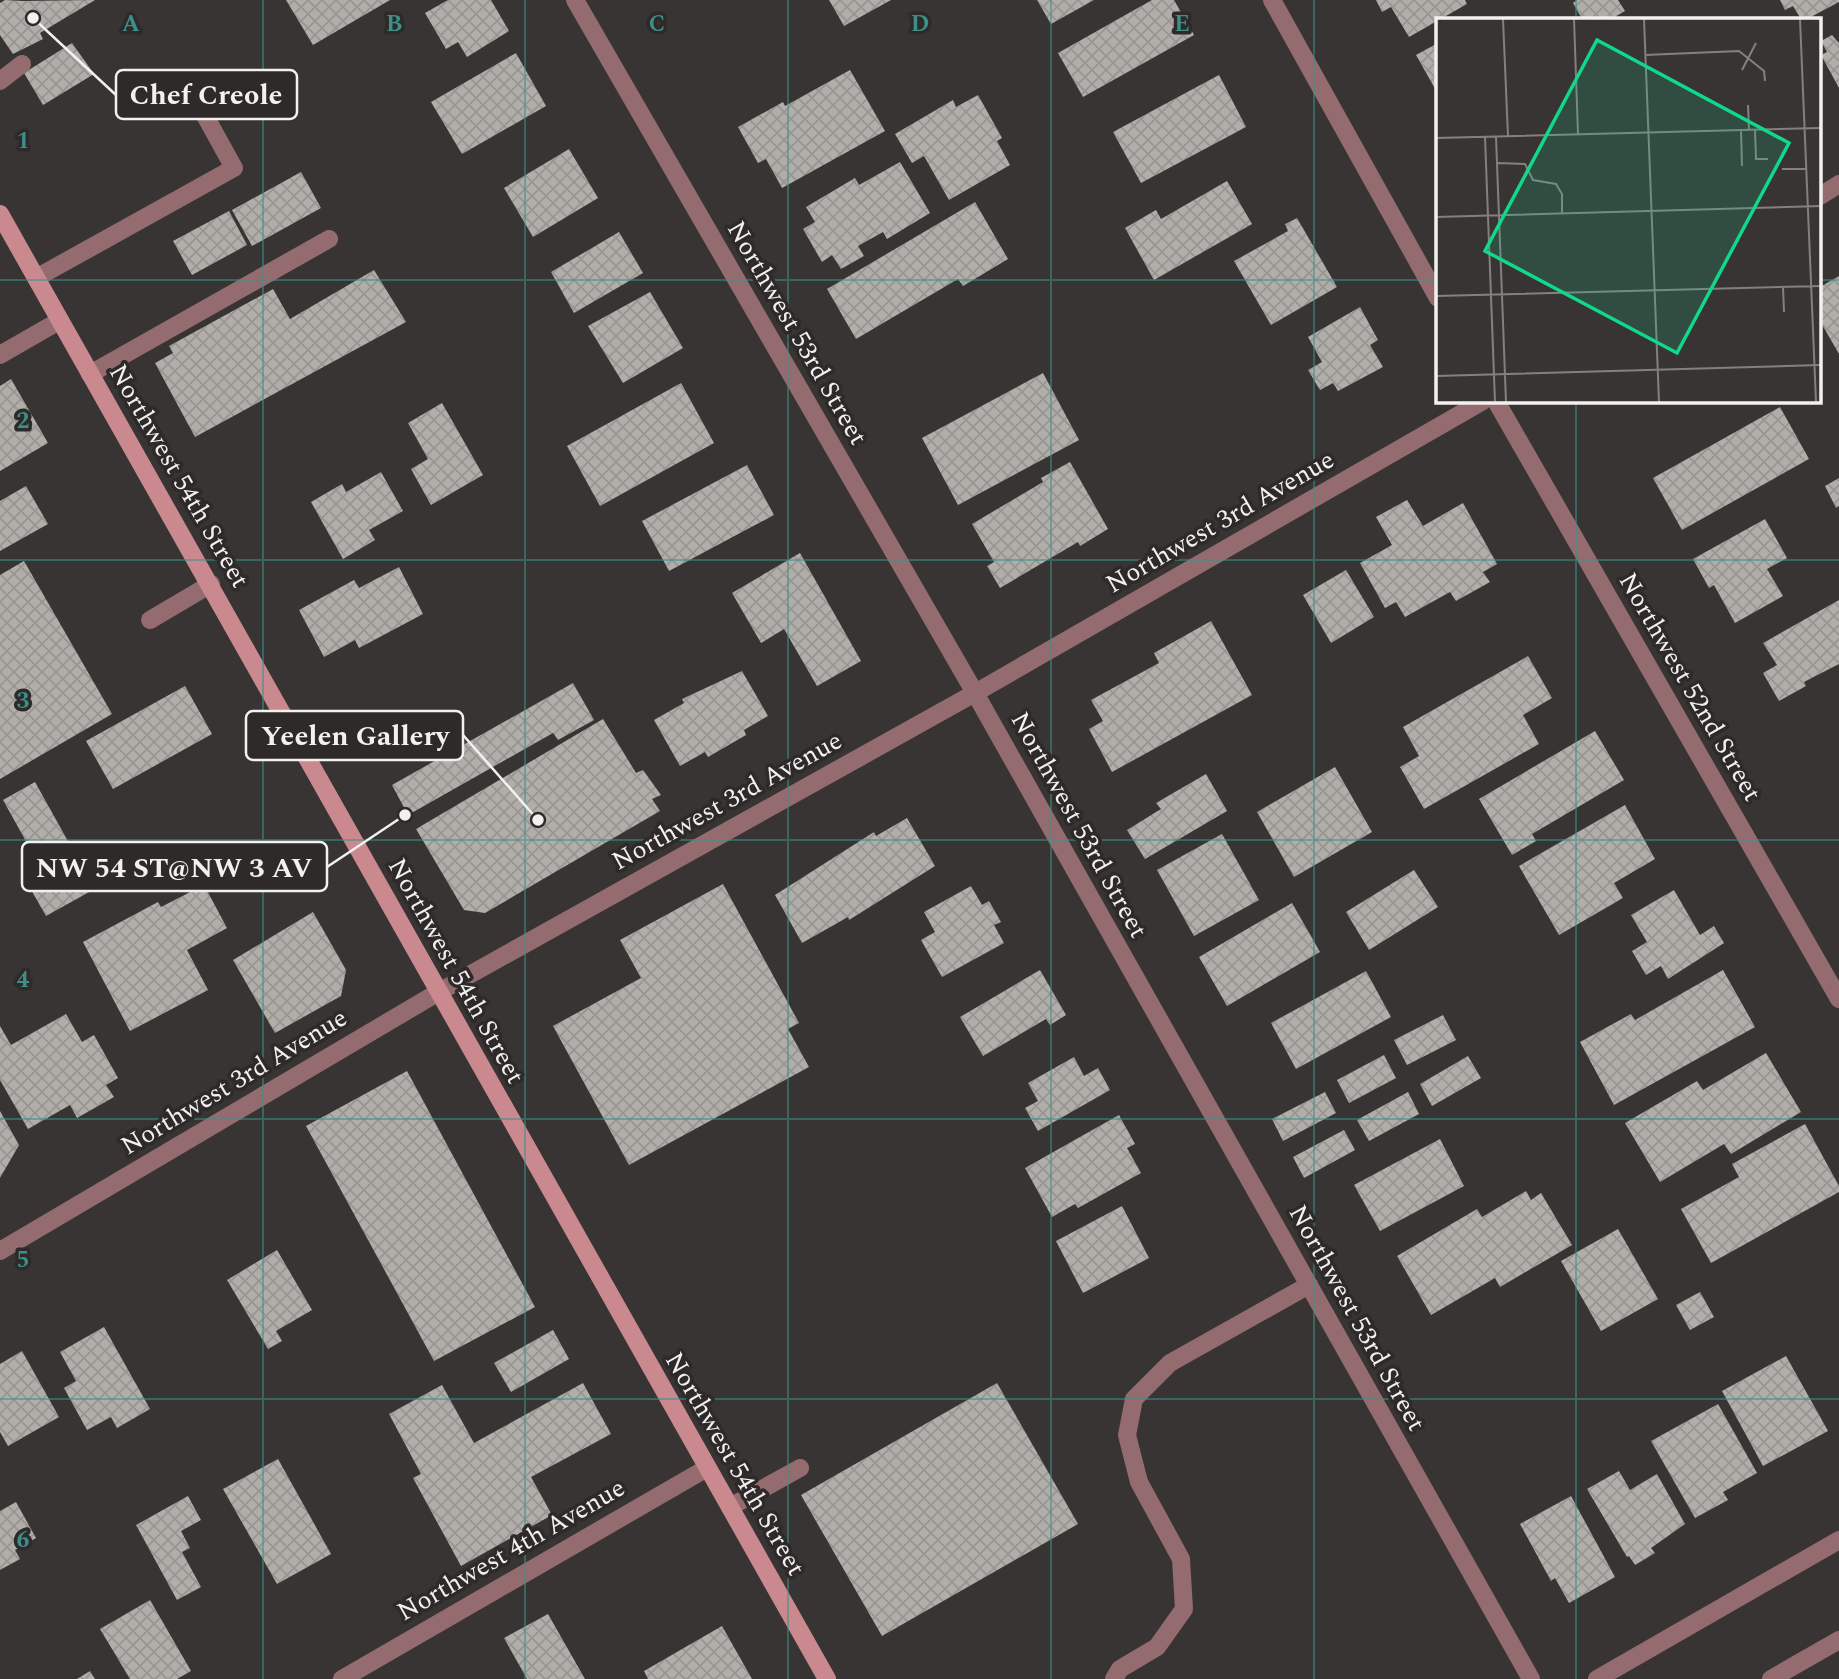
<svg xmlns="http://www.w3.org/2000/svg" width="1839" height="1679" viewBox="0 0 1839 1679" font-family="Spectral,serif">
  <defs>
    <pattern id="building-cross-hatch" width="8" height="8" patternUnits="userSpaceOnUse" patternTransform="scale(1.75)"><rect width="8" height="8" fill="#b1aeaa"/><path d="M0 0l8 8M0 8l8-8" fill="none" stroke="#979492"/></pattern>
  </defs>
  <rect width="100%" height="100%" fill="#383433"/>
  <g fill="url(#building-cross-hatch)">
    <path d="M 5,0 L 23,1 L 95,0 L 40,33 L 43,39 L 13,54 L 0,35 L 0,3 Z"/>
    <path d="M 286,0 L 390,0 L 313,45 Z"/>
    <path d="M 448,0 L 491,0 L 509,31 L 467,57 L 458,42 L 446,49 L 425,13 Z"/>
    <path d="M 829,0 L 891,0 L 844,26 Z"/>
    <path d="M 1037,0 L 1094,0 L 1051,24 Z"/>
    <path d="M 1152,0 L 1174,0 L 1194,35 L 1083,97 L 1058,53 Z"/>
    <path d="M 1376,0 L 1465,0 L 1467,4 L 1409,37 L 1391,7 L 1382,12 Z"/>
    <path d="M 1577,0 L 1618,0 L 1625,11 L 1611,19 L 1582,19 L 1573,3 Z"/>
    <path d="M 1780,0 L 1839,0 L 1839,2 L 1807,19 L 1801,19 L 1793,6 L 1785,10 Z"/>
    <path d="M 1832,35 L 1839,43 L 1839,88 L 1821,55 L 1827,52 L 1821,41 Z"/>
    <path d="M 72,43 L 94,74 L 43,105 L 24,73 Z"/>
    <path d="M 1438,43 L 1438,94 L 1416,55 Z"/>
    <path d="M 516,53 L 546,106 L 462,154 L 431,102 Z"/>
    <path d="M 850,70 L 885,131 L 782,188 L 766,159 L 758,163 L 738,127 L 783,102 L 785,106 Z"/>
    <path d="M 1219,75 L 1246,127 L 1141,183 L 1113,132 Z"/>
    <path d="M 978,95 L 1002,138 L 997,141 L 1010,165 L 949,200 L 924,156 L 912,163 L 895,134 L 953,100 L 956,107 Z"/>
    <path d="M 569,149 L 598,198 L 533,237 L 504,188 Z"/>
    <path d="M 900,162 L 930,213 L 887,239 L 883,232 L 858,246 L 864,256 L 841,269 L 832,255 L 822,262 L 803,229 L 815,222 L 806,207 L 855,178 L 859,185 Z"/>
    <path d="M 301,172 L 321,208 L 252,246 L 232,210 Z"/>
    <path d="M 1227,181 L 1252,224 L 1154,280 L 1125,228 L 1156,210 L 1161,219 Z"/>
    <path d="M 975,202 L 1008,259 L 963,286 L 958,279 L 856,339 L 827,289 Z"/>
    <path d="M 229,211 L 247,245 L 192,275 L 173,241 Z"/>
    <path d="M 1297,218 L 1337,287 L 1271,325 L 1234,261 L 1288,231 L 1285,224 Z"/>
    <path d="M 619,232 L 643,273 L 574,313 L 551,272 Z"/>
    <path d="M 374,270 L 406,322 L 195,437 L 155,363 L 173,353 L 169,346 L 273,289 L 290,319 Z"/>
    <path d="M 1839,276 L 1839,354 L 1820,321 L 1820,287 Z"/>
    <path d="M 650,292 L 683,348 L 623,383 L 588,326 Z"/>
    <path d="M 1360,307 L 1378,340 L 1370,345 L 1383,367 L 1338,391 L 1333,383 L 1320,390 L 1308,370 L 1322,362 L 1308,337 Z"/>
    <path d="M 1043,373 L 1079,440 L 958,505 L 922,438 Z"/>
    <path d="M 11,379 L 48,443 L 0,471 L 0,386 Z"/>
    <path d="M 681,383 L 714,443 L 600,506 L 567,446 Z"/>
    <path d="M 442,403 L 483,475 L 431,505 L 411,469 L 428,459 L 408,423 Z"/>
    <path d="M 1780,407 L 1809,459 L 1682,530 L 1653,478 Z"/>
    <path d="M 1070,462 L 1108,529 L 1080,546 L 1078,542 L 1000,588 L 987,566 L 994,562 L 972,524 L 1043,482 L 1041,478 Z"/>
    <path d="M 747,465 L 774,515 L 669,571 L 642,521 Z"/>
    <path d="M 381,472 L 403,511 L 369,530 L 375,540 L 343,559 L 311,502 L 342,484 L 346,492 Z"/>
    <path d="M 1839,478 L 1839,506 L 1836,508 L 1825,486 Z"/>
    <path d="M 26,486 L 48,524 L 0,551 L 0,501 Z"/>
    <path d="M 1407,500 L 1423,526 L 1463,503 L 1497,564 L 1483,572 L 1490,582 L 1456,601 L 1450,592 L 1405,617 L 1396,602 L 1385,608 L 1360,563 L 1392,545 L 1376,517 Z"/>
    <path d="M 1765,519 L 1787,558 L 1767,569 L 1783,596 L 1735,623 L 1714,585 L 1709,588 L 1693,559 Z"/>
    <path d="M 800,553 L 861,661 L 817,686 L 784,629 L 761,643 L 732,593 Z"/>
    <path d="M 24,561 L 112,714 L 0,779 L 0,575 Z"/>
    <path d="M 399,567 L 423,614 L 359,648 L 355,640 L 324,657 L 299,610 L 354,580 L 359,588 Z"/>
    <path d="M 1346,570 L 1374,617 L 1331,643 L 1303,595 Z"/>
    <path d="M 1839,600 L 1839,664 L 1804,682 L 1806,686 L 1779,701 L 1763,673 L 1777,665 L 1763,643 Z"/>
    <path d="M 1211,621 L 1252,695 L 1112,772 L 1089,729 L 1103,721 L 1091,700 L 1159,663 L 1154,653 Z"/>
    <path d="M 1528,656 L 1552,698 L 1523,715 L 1539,744 L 1424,809 L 1400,767 L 1419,756 L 1403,727 Z"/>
    <path d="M 742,671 L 768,716 L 744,730 L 746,735 L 708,757 L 705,752 L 680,766 L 654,720 L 684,703 L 682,699 Z"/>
    <path d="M 573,683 L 594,720 L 558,740 L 553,733 L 408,815 L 392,785 Z"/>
    <path d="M 185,686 L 212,734 L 113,789 L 86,741 Z"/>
    <path d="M 603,719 L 636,773 L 643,770 L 661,795 L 652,799 L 660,811 L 485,913 L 464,910 L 416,829 Z"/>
    <path d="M 1595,731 L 1624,780 L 1532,834 L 1536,841 L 1512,855 L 1479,799 Z"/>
    <path d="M 1335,767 L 1372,832 L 1294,877 L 1257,812 Z"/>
    <path d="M 1206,774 L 1227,811 L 1145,859 L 1127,830 L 1161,809 L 1156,803 Z"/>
    <path d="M 35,782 L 69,843 L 37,861 L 3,800 Z"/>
    <path d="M 1625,805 L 1655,859 L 1614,883 L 1623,898 L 1559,935 L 1519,866 Z"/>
    <path d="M 907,818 L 935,866 L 849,920 L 848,917 L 802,943 L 775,895 L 874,832 L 876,836 Z"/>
    <path d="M 1222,834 L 1259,900 L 1194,936 L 1157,870 Z"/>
    <path d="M 81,849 L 100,886 L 46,916 L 25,879 Z"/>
    <path d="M 1414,870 L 1438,907 L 1369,950 L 1346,912 Z"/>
    <path d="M 723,884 L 799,1023 L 788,1029 L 809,1067 L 629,1165 L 553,1026 L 641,978 L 620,940 Z"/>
    <path d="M 204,885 L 227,928 L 187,950 L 208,990 L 130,1031 L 83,942 L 158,902 L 161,907 Z"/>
    <path d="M 971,886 L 982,905 L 989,901 L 1001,922 L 994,925 L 1004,943 L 942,977 L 921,940 L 935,932 L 924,912 Z"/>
    <path d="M 1674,890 L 1700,935 L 1714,926 L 1724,943 L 1668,979 L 1661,966 L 1646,975 L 1632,951 L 1647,942 L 1631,915 Z"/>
    <path d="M 1292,903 L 1320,952 L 1227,1006 L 1199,957 Z"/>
    <path d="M 313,912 L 346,970 L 341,996 L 275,1033 L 233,960 Z"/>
    <path d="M 1040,970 L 1066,1015 L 1050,1025 L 1046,1019 L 983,1056 L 960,1017 Z"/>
    <path d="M 1723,970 L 1755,1027 L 1614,1105 L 1580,1042 L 1631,1014 L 1635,1020 Z"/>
    <path d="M 1366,971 L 1391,1017 L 1296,1069 L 1271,1023 Z"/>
    <path d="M 66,1014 L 82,1042 L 94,1035 L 118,1078 L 106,1085 L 114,1097 L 77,1118 L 70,1105 L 28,1129 L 0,1080 L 0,1026 L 11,1045 Z"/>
    <path d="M 1443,1015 L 1456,1040 L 1407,1065 L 1394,1040 Z"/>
    <path d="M 1766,1053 L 1801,1112 L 1731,1154 L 1724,1144 L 1660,1182 L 1625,1123 L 1697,1081 L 1703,1090 Z"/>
    <path d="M 1384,1055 L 1396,1078 L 1349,1103 L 1337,1080 Z"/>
    <path d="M 1468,1056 L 1481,1078 L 1432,1106 L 1420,1084 Z"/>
    <path d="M 1074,1057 L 1084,1076 L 1098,1068 L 1110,1090 L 1038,1131 L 1025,1108 L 1038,1101 L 1028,1083 Z"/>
    <path d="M 407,1071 L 535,1307 L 434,1361 L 306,1126 Z"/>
    <path d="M 1325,1092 L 1336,1113 L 1283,1141 L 1272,1119 Z"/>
    <path d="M 1408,1092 L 1419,1114 L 1369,1141 L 1357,1120 Z"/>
    <path d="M 0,1111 L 19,1145 L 0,1178 Z"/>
    <path d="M 1119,1115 L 1135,1144 L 1127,1148 L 1141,1173 L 1078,1208 L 1075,1204 L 1052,1217 L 1025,1168 Z"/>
    <path d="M 1805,1124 L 1839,1186 L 1839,1192 L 1711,1263 L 1681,1209 L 1739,1177 L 1732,1164 Z"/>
    <path d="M 1344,1130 L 1355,1150 L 1304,1178 L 1293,1157 Z"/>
    <path d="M 1440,1139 L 1464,1186 L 1380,1231 L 1354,1185 Z"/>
    <path d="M 1526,1191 L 1531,1200 L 1541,1193 L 1572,1245 L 1500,1287 L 1495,1278 L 1431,1315 L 1397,1256 L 1477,1209 L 1482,1217 Z"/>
    <path d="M 1122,1206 L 1149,1258 L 1083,1293 L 1056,1241 Z"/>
    <path d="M 1618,1229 L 1658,1299 L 1601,1331 L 1561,1261 Z"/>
    <path d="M 277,1250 L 312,1310 L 276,1331 L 282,1341 L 268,1349 L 227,1280 Z"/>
    <path d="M 1700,1292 L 1714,1317 L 1690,1330 L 1676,1305 Z"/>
    <path d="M 104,1327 L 150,1409 L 117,1428 L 111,1417 L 87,1430 L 64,1388 L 76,1381 L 60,1352 Z"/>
    <path d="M 553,1330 L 569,1359 L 511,1392 L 494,1363 Z"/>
    <path d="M 22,1351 L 59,1417 L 8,1446 L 0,1432 L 0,1364 Z"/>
    <path d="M 1786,1356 L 1828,1431 L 1763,1466 L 1722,1391 Z"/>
    <path d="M 583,1383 L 611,1434 L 531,1477 L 552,1515 L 461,1566 L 413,1478 L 421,1474 L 389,1414 L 442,1385 L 474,1443 Z"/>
    <path d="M 997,1383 L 1078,1524 L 882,1636 L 801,1495 Z"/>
    <path d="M 1718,1404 L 1757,1473 L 1723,1492 L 1728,1500 L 1695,1518 L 1651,1441 Z"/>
    <path d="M 278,1459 L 331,1554 L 277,1584 L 223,1489 Z"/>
    <path d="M 1619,1471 L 1630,1490 L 1657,1474 L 1685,1524 L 1651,1548 L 1655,1553 L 1635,1565 L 1629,1556 L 1627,1557 L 1587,1489 Z"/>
    <path d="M 188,1496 L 201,1520 L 181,1531 L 190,1548 L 182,1552 L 201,1587 L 177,1600 L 136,1525 Z"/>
    <path d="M 1571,1496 L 1615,1577 L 1569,1603 L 1555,1578 L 1551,1581 L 1520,1524 Z"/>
    <path d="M 16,1502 L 36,1538 L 15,1550 L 20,1559 L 0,1570 L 0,1511 Z"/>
    <path d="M 150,1600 L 191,1671 L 177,1679 L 130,1679 L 100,1629 Z"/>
    <path d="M 548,1614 L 585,1679 L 527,1679 L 504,1638 Z"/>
    <path d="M 722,1626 L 752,1679 L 648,1679 L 644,1671 Z"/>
    <path d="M 90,1671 L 95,1679 L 77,1679 Z"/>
  </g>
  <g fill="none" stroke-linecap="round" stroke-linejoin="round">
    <g stroke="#946c6f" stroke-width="18">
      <path d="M 0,81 L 22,64"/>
      <path d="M 36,278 L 234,168 L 187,83"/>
      <path d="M 0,355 L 59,321"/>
      <path d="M 90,374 L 329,239"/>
      <path d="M 150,620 L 211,584"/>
      <path d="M 730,1507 L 800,1468"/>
      <path d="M 1114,1679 L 1120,1669 L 1157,1647 L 1184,1609 L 1181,1559 L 1139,1482 L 1127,1435 L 1134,1399 L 1170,1363 L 1309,1285"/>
    </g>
    <g stroke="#946c6f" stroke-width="18">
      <path d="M 575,0 L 975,693 L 1531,1679"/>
      <path d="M 1272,0 L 1438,298"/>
      <path d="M 1496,401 L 1839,999"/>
      <path d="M 0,1251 L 437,993"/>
      <path d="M 342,1679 L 707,1468"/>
      <path d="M 1597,1679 L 1839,1540"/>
      <path d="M 1771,1679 L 1839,1640"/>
    </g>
    <g stroke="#946c6f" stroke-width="18">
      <path d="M 1820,196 L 1839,184"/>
      <path d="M 437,993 L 975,693 L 1483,401"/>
    </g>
    <path stroke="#c9898f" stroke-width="18" d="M 0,214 L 827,1679"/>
  </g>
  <path fill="none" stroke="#3d8f88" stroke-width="2" stroke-opacity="0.55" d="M 263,0 L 263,1679M 525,0 L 525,1679M 788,0 L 788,1679M 1051,0 L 1051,1679M 1314,0 L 1314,1679M 1576,0 L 1576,19M 0,280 L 1438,280M 1820,280 L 1839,280M 1576,401 L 1576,1679M 0,560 L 1839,560M 0,840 L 1839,840M 0,1119 L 1839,1119M 0,1399 L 1839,1399"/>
  <g text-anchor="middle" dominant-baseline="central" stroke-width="7" stroke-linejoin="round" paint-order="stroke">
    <g font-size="26" fill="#f3f1f0" stroke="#2e2a29">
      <text transform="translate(797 333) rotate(60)">Northwest 53rd Street</text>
      <text transform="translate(179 476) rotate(60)">Northwest 54th Street</text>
      <text transform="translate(1220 522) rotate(-30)">Northwest 3rd Avenue</text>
      <text transform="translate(1690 687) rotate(60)">Northwest 52nd Street</text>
      <text transform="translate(727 801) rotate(-29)">Northwest 3rd Avenue</text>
      <text transform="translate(1079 825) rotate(61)">Northwest 53rd Street</text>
      <text transform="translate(456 971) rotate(61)">Northwest 54th Street</text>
      <text transform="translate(234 1082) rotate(-31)">Northwest 3rd Avenue</text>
      <text transform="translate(1357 1318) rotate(61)">Northwest 53rd Street</text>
      <text transform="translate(735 1464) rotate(60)">Northwest 54th Street</text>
      <text transform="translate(511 1550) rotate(-30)">Northwest 4th Avenue</text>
    </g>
  </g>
  <g transform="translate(1436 18)">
    <rect width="385" height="385" fill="#383433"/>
    <path fill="none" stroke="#83807f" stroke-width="2" d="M 67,1 L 72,118M 138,1 L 142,116M 208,1 L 223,384M 364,1 L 380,384M 209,37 L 303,33 L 328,53 L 329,63M 306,52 L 320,25M 312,87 L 313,112M 305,112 L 306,148M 319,112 L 320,141 L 332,141M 49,119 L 59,384M 60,119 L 70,384M 0,120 L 385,110M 62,145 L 89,146 L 97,162 L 120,166 L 126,176 L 126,196M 346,151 L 370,151M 0,199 L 385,188M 347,269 L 348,294M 0,278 L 385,268M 0,358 L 385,347"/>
    <path fill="#10d98a" fill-opacity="0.15" stroke="#10d98a" stroke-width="3.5" d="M 161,22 L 353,125 L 241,335 L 49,233 Z"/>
    <rect width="385" height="385" fill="none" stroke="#f3f1f0" stroke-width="3.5"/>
  </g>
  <g font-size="23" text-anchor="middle" font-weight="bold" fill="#3d8f88" stroke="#2e2a29" stroke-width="7" stroke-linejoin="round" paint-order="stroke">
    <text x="131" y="31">A</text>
    <text x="394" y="31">B</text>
    <text x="657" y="31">C</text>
    <text x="920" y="31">D</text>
    <text x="1182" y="31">E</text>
    <text x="23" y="148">1</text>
    <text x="23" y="428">2</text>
    <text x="23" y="708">3</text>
    <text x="23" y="987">4</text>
    <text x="23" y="1267">5</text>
    <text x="23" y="1547">6</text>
  </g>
  <path fill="none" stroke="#f3f1f0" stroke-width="2.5" d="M33 18L116 95M538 820L463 735M405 815L327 867"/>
  <g fill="#f3f1f0" stroke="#2e2a29" stroke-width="2.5">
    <circle cx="33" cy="18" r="7"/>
    <circle cx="538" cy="820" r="7"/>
    <circle cx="405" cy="815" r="7"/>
  </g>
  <g fill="#2e2a29" stroke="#f3f1f0" stroke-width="2.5">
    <rect x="116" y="70" width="181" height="49" rx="7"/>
    <rect x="246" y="711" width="217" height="49" rx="7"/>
    <rect x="22" y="842" width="305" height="49" rx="7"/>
  </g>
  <g font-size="28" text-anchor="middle" font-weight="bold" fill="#f3f1f0">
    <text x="206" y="104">Chef Creole</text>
    <text x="355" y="745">Yeelen Gallery</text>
    <text x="174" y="877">NW 54 ST@NW 3 AV</text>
  </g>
</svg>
